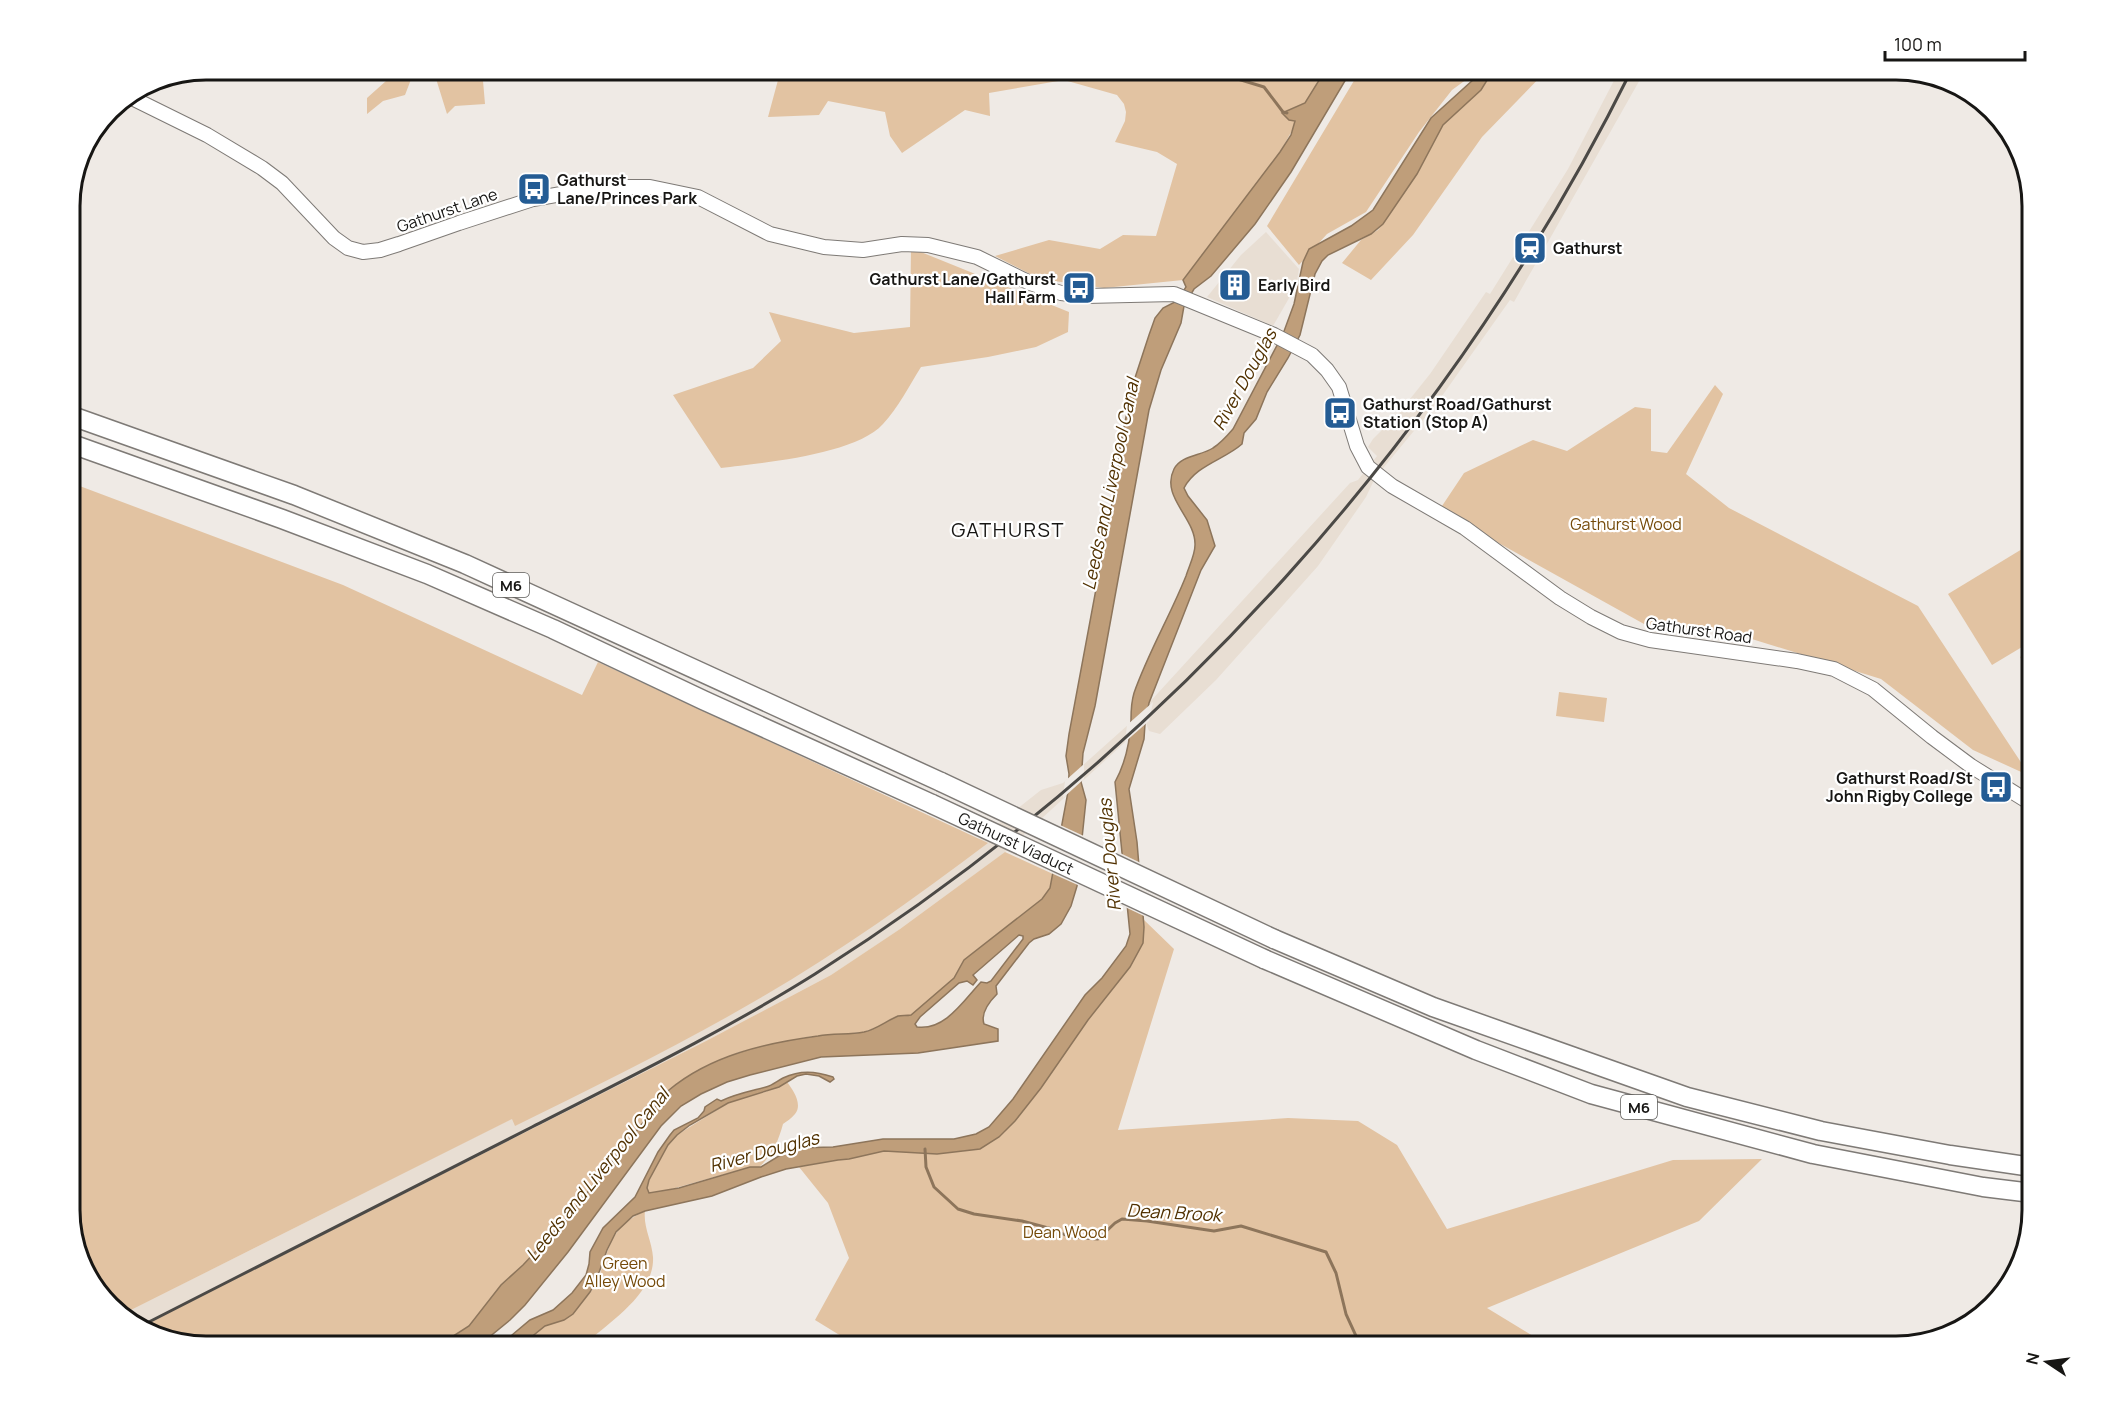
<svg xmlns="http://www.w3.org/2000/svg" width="2101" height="1416" viewBox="0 0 2101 1416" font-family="Manrope,sans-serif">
  <rect width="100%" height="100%" fill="#efeae5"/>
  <g fill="#e8ded3">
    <path d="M 1620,69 L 1646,69 L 1514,302 L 1510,300 L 1437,403 L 1375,478 L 1366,497 L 1318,566 L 1216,680 L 1160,734 L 1149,731 L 1146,723 L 1004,853 L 900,929 L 831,975 L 706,1041 L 140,1327 L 129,1324 L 121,1315 L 513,1118 L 921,885 L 1041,790 L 1063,783 L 1148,707 L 1147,705 L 1350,483 L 1358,480 L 1377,456 L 1368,447 L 1373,439 L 1398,414 L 1430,374 L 1486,292 L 1490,294 L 1568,169 Z"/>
    <path d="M 1266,232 L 1299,269 L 1296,286 L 1273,326 L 1207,297 L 1241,255 Z"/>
  </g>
  <g fill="#e2c3a2">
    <path d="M 385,69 L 415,69 L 405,95 L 383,101 L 367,114 L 367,98 L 386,81 Z"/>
    <path d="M 433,69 L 482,69 L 485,104 L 455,106 L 447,114 Z"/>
    <path d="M 781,69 L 1326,69 L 1305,103 L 1291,109 L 1296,121 L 1294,127 L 1280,152 L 1183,280 L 1104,288 L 1040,279 L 995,256 L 1049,240 L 1100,249 L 1123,235 L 1156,236 L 1177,164 L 1157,152 L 1115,142 L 1125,121 L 1126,112 L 1124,104 L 1117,95 L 1064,80 L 989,93 L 990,116 L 965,110 L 902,153 L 890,136 L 885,112 L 828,101 L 819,115 L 768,117 Z"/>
    <path d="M 1361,69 L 1478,69 L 1478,71 L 1452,90 L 1419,132 L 1366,212 L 1327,234 L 1299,265 L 1267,226 Z"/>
    <path d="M 1494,69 L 1548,69 L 1482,137 L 1413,235 L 1371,280 L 1342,263 L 1361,240 L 1378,230 L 1383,224 L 1417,174 L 1443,125 L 1481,90 Z"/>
    <path d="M 911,248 L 1069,312 L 1068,332 L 1036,347 L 988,357 L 921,367 C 909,386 898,408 883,424 C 855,455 761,463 721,468 L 673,395 L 753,368 L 781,341 L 769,312 L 854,333 L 910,327 Z"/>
    <path d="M 1715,385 L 1723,394 L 1686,474 L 1729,508 L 1918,606 L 2030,776 L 1973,750 L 1881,679 L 1726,631 L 1644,624 L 1495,541 L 1442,506 L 1464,473 L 1533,440 L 1567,451 L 1635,407 L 1651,409 L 1651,451 L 1667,453 Z"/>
    <path d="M 69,482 L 343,585 L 582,695 L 598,662 L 988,843 C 915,898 841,951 762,997 C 682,1044 598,1085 515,1126 L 512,1119 L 121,1315 L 87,1279 L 69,1219 Z"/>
    <path d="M 2032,543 L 2032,641 L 1992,665 L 1948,594 Z"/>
    <path d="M 2032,650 L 2032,677 L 2020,657 Z"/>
    <path d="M 1559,692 L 1607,698 L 1604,722 L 1556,716 Z"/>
    <path d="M 1005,852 L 1053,874 L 1050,888 L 1042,899 L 964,960 L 954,978 L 914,1014 L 908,1016 L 900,1015 L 880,1026 L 864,1032 L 807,1037 L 739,1052 L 699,1070 L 669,1090 L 567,1218 L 523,1265 L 501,1285 L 469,1326 L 444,1342 L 431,1347 L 205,1347 L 140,1327 L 706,1041 L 831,975 L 900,929 Z"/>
    <path d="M 1143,919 L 1174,949 L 1118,1130 L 1288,1118 L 1358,1121 L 1397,1145 L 1447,1229 L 1673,1160 L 1762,1159 L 1699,1221 L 1487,1308 L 1551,1347 L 859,1347 L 815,1320 L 849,1258 L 828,1203 L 799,1167 L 838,1160 L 849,1159 L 884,1151 L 937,1154 L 980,1149 L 1041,1088 L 1144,936 Z"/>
    <path d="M 787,1082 C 793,1090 803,1104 795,1114 C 792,1118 787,1121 783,1124 C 778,1142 772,1156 758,1168 L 750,1167 L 661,1192 L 649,1193 L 647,1188 L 649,1180 L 668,1145 L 677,1135 L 728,1103 L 750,1095 L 765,1092 Z"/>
    <path d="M 645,1211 C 643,1227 652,1241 653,1257 C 655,1293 611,1321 586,1343 L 578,1347 L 519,1347 C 527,1340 535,1331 545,1326 C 550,1323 557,1323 562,1320 C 570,1316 587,1297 592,1290 C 612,1256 602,1231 645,1211 Z"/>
  </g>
  <g fill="#bf9e7a" stroke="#8d755b" stroke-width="1.5" fill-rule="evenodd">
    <path d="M 1326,69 L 1352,69 L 1291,172 L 1255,224 L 1211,276 L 1194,289 L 1184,306 L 1181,323 L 1161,370 L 1149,410 L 1095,706 L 1083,753 L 1081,782 L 1086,800 L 1077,886 L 1071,906 L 1061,924 L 1049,934 L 1034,939 L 1029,943 L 996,986 L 997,994 C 992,999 980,1012 984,1024 L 998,1029 L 998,1041 L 918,1053 L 821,1057 L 750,1075 L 727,1082 L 701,1094 L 681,1106 L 661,1126 L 568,1252 L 525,1305 L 510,1320 L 477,1347 L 431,1347 L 444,1342 L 469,1326 L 501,1285 L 523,1265 L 567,1218 L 669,1090 C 711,1055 766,1043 818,1036 C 834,1033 849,1035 864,1032 C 877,1029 886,1021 898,1016 C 902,1015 906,1016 911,1015 L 954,978 L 964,960 L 1042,899 L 1050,888 L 1068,792 L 1069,774 L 1066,756 L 1069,734 L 1118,471 L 1120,447 L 1132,387 L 1149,335 L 1155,318 L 1163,308 L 1177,301 L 1186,287 L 1183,280 L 1280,152 L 1291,135 L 1295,121 L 1289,120 L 1282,113 L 1305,103 ZM 1019,935 L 1023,936 L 1023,939 L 991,981 L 987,983 L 981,982 C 964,1000 945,1031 917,1027 L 915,1024 L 920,1017 L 959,983 L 967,981 L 973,985 L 977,980 L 973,975 Z"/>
    <path d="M 1479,69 L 1494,69 L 1481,90 L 1443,125 L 1417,174 L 1383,224 L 1371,234 L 1328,255 L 1322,261 L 1315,274 L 1300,335 L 1288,358 L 1267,392 L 1256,419 L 1244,433 L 1242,444 C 1224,460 1196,465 1184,488 L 1188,496 L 1207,520 L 1215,546 L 1201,570 L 1149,703 L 1145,724 L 1144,739 L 1129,789 L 1137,842 L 1144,927 L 1143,943 L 1130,967 L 1088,1020 L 1041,1088 L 1015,1121 L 999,1137 L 980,1149 L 937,1154 L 884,1151 L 849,1159 L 838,1160 L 786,1169 L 761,1177 L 712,1196 L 645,1211 L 633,1216 L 616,1232 L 607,1250 L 596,1281 L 590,1292 L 573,1314 L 564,1320 L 545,1326 L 519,1347 L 501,1347 L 512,1335 L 530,1320 L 553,1310 L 572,1293 L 586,1275 L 589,1264 L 590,1252 L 603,1228 L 635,1197 L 658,1152 L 670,1135 L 674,1130 L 698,1118 L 704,1111 L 705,1107 L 717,1099 L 721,1101 C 735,1094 751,1091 766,1087 C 773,1085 777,1081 783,1078 C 800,1070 815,1071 833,1077 L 834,1079 L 830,1082 L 819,1076 L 806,1074 L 797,1076 L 779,1087 L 728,1103 L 690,1125 L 677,1135 L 668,1145 L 649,1180 L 647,1188 L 649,1193 L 679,1188 L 750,1167 L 761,1167 L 787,1151 L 795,1148 L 833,1147 L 883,1139 L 954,1139 L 976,1134 L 989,1127 L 1013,1099 L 1085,995 L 1102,978 L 1126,946 L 1130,934 L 1115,782 C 1125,764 1130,741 1131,720 C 1131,711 1131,703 1134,693 C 1148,653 1170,616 1186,576 C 1189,566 1195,555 1195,545 C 1196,518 1160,497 1174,469 C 1181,455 1201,456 1213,448 C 1221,443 1227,436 1233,429 L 1283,334 L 1294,304 L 1303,262 L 1309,249 L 1351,226 L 1373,210 L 1431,118 L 1474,79 Z"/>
  </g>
  <g fill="#efeae5">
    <path d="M 1153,702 L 1149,721 L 1125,742 L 1127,725 Z"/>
    <path d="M 1084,764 L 1084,779 L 1063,798 L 1065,781 Z"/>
    <path d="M 1058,824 L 1086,837 L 1080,886 L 1051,873 Z"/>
    <path d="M 1120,853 L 1141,863 L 1146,917 L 1125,907 Z"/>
  </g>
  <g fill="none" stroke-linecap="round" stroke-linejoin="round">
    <g stroke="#8d755b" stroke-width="3">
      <path d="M 1205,69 L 1264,87 L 1283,112 L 1287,113"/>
      <path d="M 925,1149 L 926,1167 L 934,1187 L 958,1209 L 974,1214 L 1022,1221 L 1052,1229 L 1070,1237 L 1098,1239 L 1115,1223 L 1122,1219 L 1147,1221 L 1214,1231 L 1241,1226 L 1326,1252 L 1336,1273 L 1346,1314 L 1357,1338 L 1371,1347"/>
    </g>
    <g stroke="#7e7a76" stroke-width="16">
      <path id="secondary" d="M 128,96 L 207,135 L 262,168 L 282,183 L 334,238 L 348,248 L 363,252 L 380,250 L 399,244 L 459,223 L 533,199 L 584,190 L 608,187 L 650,187 L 698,197 L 770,234 L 824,247 L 863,250 L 902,244 L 928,245 L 977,257 L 1030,283 L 1061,293 L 1086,296 L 1174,294 L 1274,335 L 1312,355 L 1327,370 L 1339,387 L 1357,446 L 1368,467 L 1392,486 L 1465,528 L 1560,598 L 1591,617 L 1621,632 L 1650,640 L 1797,661 L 1834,669 L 1873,689 L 1932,737 L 1971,766 L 2032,804"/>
    </g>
    <g stroke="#7e7a76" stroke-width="21">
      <g id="highway">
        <path d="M 69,415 L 294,495 L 465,564 L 941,782"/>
        <path d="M 69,443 L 282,519 L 427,574 L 553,629 L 703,700 L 932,804"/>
        <path d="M 1274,939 L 1433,1007 L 1687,1097 L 1821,1131 L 1950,1155 L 2032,1167"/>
        <path d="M 1264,959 L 1476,1050 L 1591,1094 L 1813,1154 L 1983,1187 L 2032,1193"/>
      </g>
    </g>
    <use href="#secondary" stroke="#fff" stroke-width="14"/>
    <use href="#highway" stroke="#fff" stroke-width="18"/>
    <path stroke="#4b4946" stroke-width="3" d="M 139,1327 C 270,1260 402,1194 532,1127 C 628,1078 724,1031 815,974 C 1163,754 1449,438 1632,69"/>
    <g stroke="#7e7a76" stroke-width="21" stroke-linecap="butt">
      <g id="highway-bridge">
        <path d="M 941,782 L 1274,939"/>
        <path d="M 932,804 L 1264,959"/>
      </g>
    </g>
    <use href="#highway-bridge" stroke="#fff" stroke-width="18"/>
  </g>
  <defs>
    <g id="bus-square" transform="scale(1.725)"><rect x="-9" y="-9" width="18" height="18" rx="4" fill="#245c94" stroke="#fff"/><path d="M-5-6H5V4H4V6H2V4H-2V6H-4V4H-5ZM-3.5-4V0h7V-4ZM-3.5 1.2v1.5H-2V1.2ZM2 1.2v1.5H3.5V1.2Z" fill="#fff"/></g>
    <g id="station-square" transform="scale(1.725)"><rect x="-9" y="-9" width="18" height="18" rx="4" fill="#245c94" stroke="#fff"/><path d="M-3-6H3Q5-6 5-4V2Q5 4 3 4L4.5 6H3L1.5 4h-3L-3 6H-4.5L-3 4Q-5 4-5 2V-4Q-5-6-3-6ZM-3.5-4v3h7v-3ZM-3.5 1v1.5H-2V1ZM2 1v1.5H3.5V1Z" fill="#fff"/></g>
    <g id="building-square" transform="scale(1.725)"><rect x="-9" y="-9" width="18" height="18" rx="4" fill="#245c94" stroke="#fff"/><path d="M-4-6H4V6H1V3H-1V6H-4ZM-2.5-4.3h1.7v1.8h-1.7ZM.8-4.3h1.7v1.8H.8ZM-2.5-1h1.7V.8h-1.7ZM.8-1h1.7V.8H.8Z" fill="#fff"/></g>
  </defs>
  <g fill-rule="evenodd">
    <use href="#bus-square" x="534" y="189"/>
    <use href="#station-square" x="1530" y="248"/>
    <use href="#building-square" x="1235" y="285"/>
    <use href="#bus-square" x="1079" y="288"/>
    <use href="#bus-square" x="1340" y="413"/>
    <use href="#bus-square" x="1996" y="787"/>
  </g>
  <g text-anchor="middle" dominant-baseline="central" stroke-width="4.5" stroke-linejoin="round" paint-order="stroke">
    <g fill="#fff" stroke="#5d5c5a" stroke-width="1.5">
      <rect x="493" y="573" width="36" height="24" rx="4.5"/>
      <rect x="1621" y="1095" width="36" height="24" rx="4.5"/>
    </g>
    <g font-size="15" font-weight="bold" fill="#171614">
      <text x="511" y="585">M6</text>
      <text x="1639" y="1107">M6</text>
    </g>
    <g font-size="16" font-weight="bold" fill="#171614" stroke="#fff" text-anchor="start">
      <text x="557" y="180">Gathurst<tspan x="557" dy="18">Lane/Princes Park</tspan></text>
      <text x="1553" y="248">Gathurst</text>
      <text x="1056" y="279" text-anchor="end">Gathurst Lane/Gathurst<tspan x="1056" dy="18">Hall Farm</tspan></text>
      <text x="1258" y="285">Early Bird</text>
      <text x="1363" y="404">Gathurst Road/Gathurst<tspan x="1363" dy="18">Station (Stop A)</tspan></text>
      <text x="1973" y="778" text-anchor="end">Gathurst Road/St<tspan x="1973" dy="18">John Rigby College</tspan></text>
    </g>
    <g font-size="16" fill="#171614" stroke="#fff">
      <text transform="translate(447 210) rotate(-19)">Gathurst Lane</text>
      <text transform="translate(1699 630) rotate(8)">Gathurst Road</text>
      <text transform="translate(1016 843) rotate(25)">Gathurst Viaduct</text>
    </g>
    <g font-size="16" fill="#754a09" stroke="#fff">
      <text x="1626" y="524">Gathurst Wood</text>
      <text x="1065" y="1232">Dean Wood</text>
      <text x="625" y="1263">Green<tspan x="625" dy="18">Alley Wood</tspan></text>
    </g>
    <g font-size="18" font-style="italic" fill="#513101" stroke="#fff">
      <text transform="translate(1244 379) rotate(-61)">River Douglas</text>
      <text transform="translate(1110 484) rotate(-78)">Leeds and Liverpool Canal</text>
      <text transform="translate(1109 855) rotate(-95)">River Douglas</text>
      <text transform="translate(764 1151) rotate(-15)">River Douglas</text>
      <text transform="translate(597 1174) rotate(-51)">Leeds and Liverpool Canal</text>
      <text transform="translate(1174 1212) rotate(3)">Dean Brook</text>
    </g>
    <g font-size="20" letter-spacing="1.5" fill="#171614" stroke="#fff">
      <text x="1008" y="529">GATHURST</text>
    </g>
  </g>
  <path d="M0 0H2101V1416H0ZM206 80H1896A126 126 0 0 1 2022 206V1210A126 126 0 0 1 1896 1336H206A126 126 0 0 1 80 1210V206A126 126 0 0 1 206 80Z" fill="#fff" fill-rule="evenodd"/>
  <path fill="none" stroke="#171614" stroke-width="3" d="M206 80H1896A126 126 0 0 1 2022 206V1210A126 126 0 0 1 1896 1336H206A126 126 0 0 1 80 1210V206A126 126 0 0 1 206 80Z"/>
  <g transform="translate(2047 1362) rotate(283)" stroke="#ffffff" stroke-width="4.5" paint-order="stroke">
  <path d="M0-4.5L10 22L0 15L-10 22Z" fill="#171614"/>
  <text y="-9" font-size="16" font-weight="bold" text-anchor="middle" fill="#171614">N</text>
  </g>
  <path d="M1885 51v9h140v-9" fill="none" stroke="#171614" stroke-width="3"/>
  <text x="1894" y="51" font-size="18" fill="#171614" stroke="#ffffff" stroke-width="4.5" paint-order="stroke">100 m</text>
</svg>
